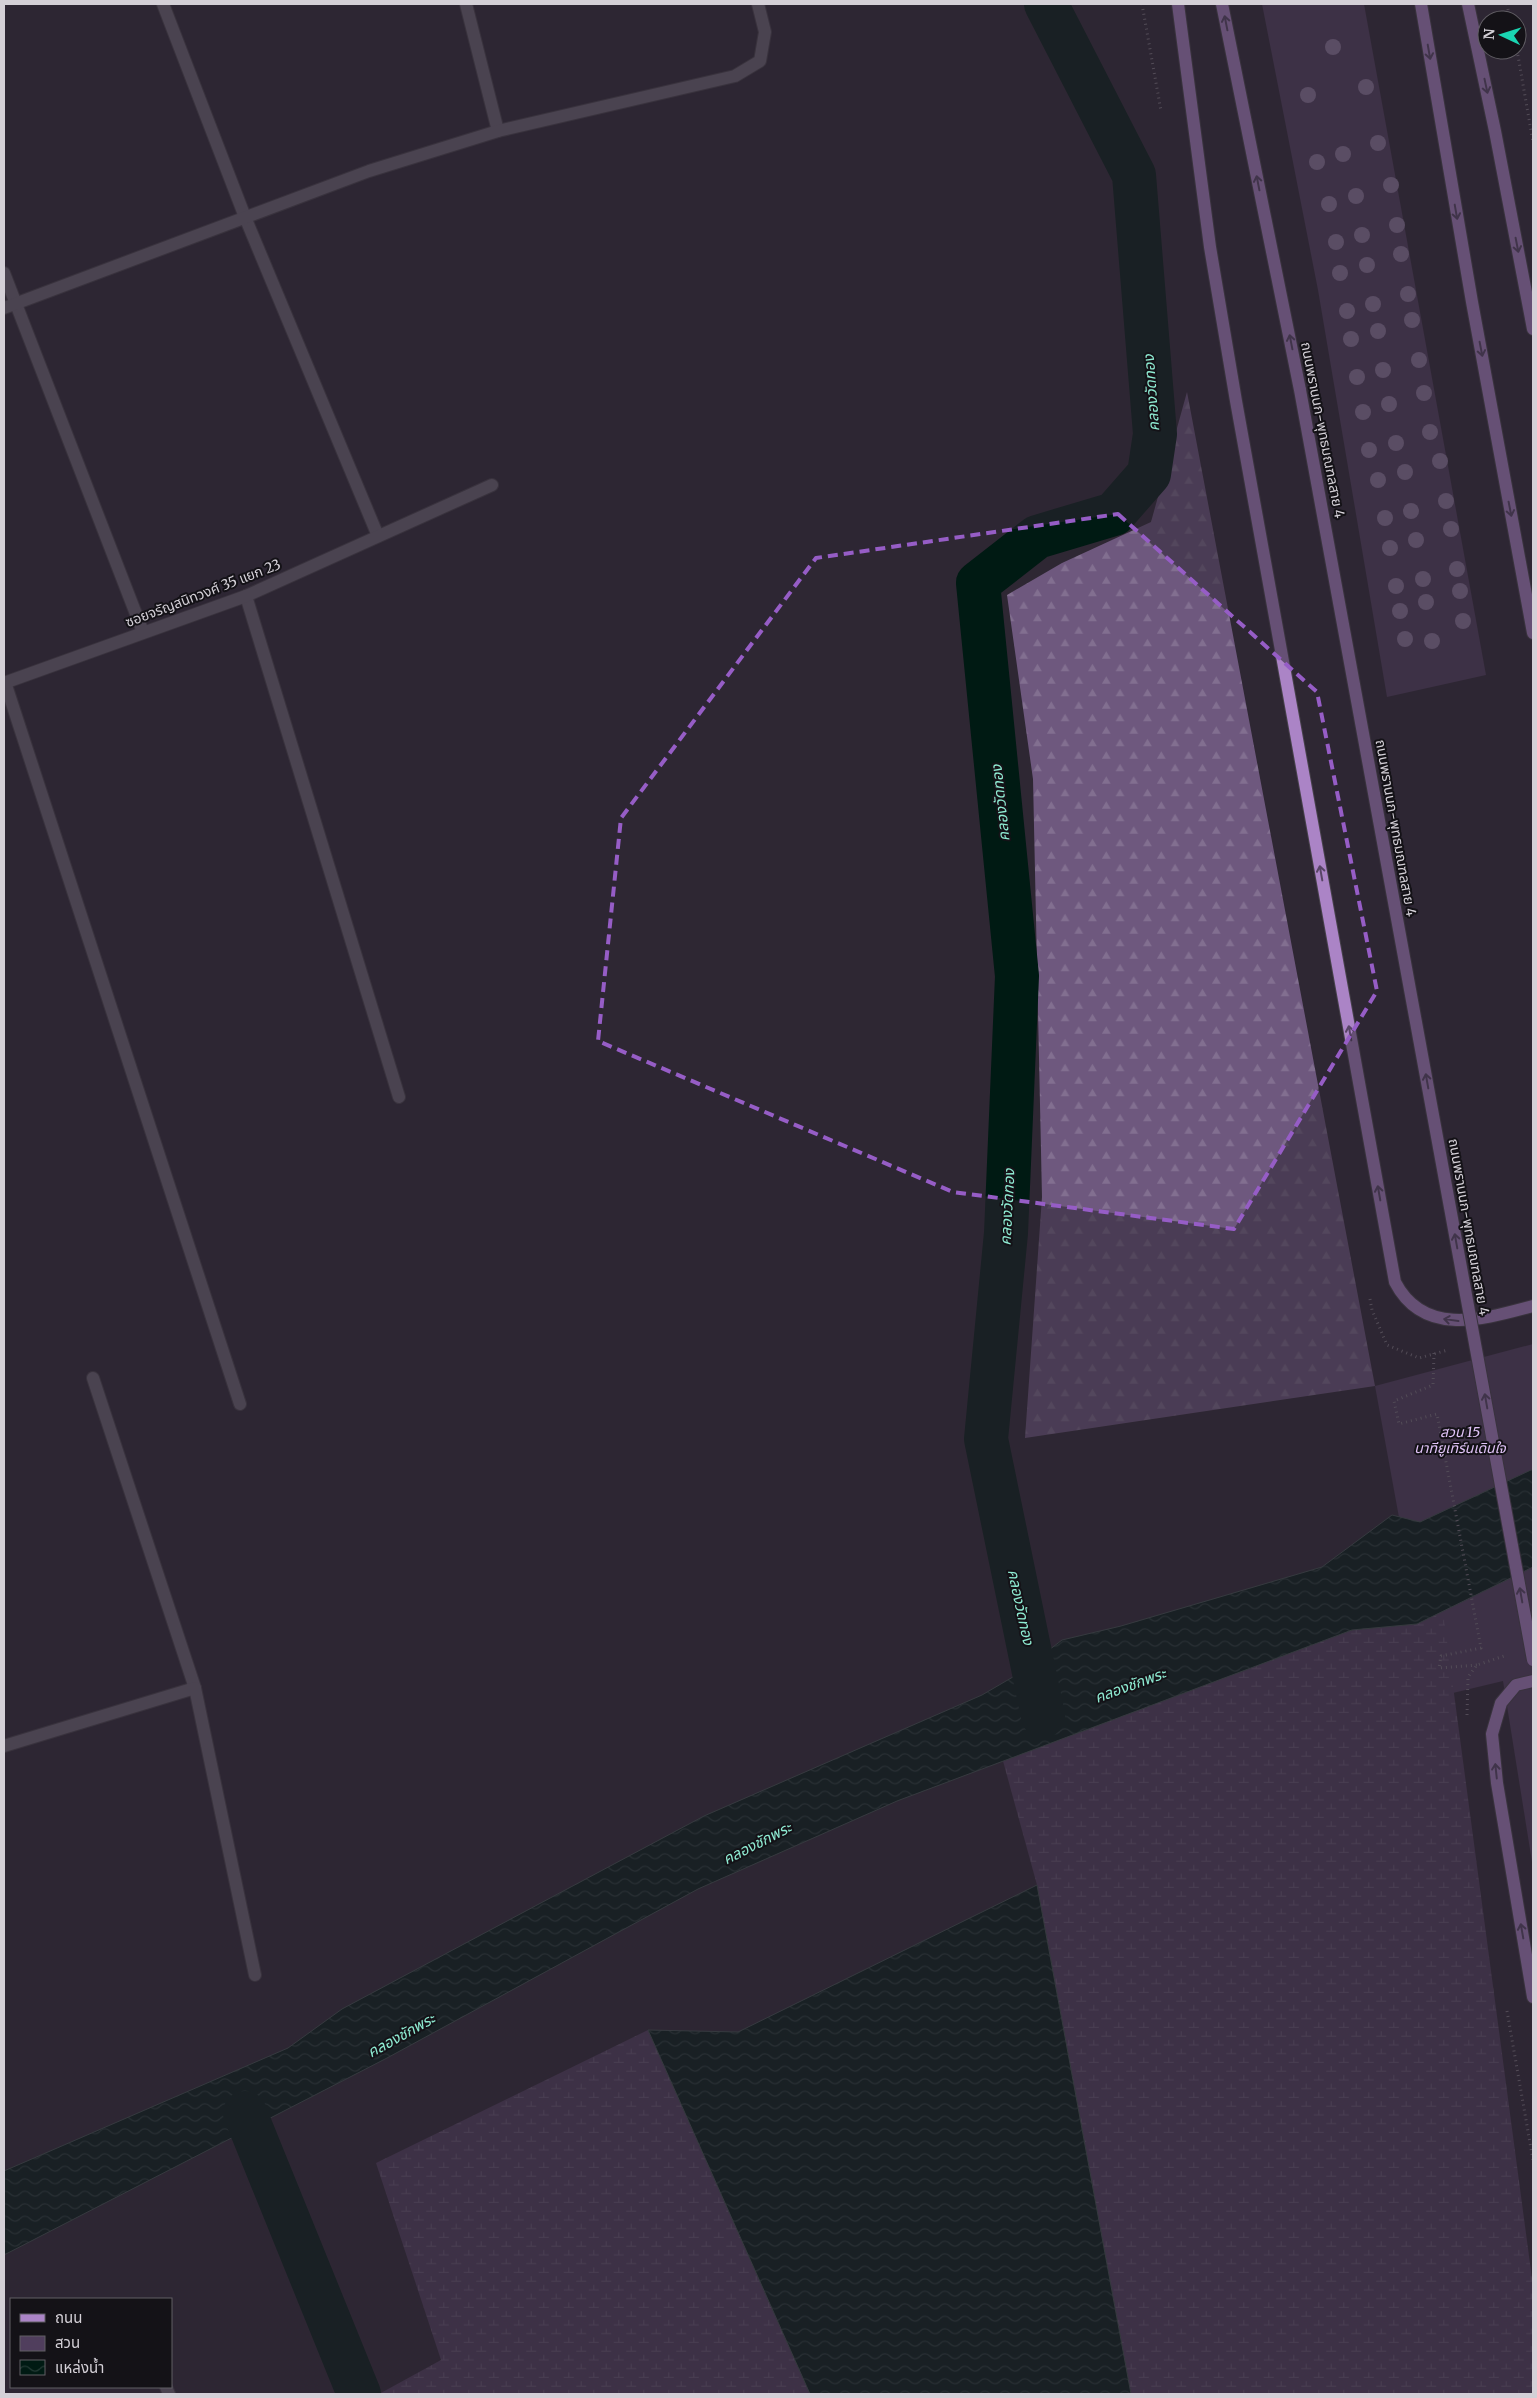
<svg xmlns="http://www.w3.org/2000/svg" width="1537" height="2398" viewBox="0 0 1537 2398" font-family="Merriweather,'Noto Sans Thai',serif">
  <defs>
    <pattern id="forest-firs" width="22" height="20" patternUnits="userSpaceOnUse" patternTransform="scale(1.25)"><rect width="22" height="20" fill="#6e587e"/><path d="M5 1l3.5 6h-7zM16 11l3.5 6h-7z" fill="#826f90"/></pattern>
    <pattern id="wetland-marsh" width="20" height="14" patternUnits="userSpaceOnUse" patternTransform="scale(1.25)"><rect width="20" height="14" fill="#503e5d"/><path d="M1 5h8M5 5V1M11 12h8M15 12V8" fill="none" stroke="#685974"/></pattern>
    <pattern id="water-waves" width="16" height="10" patternUnits="userSpaceOnUse" patternTransform="scale(1.25)"><rect width="16" height="10" fill="#001a13"/><path d="M0 5q4-4 8 0t8 0" fill="none" stroke="#243a35"/></pattern>
  </defs>
  <rect width="100%" height="100%" fill="#2e2733"/>
  <g fill="#503e5d">
    <path d="M 1262,4 L 1364,4 L 1486,675 L 1387,697 L 1318,290 Z"/>
    <path d="M 1533,1344 L 1533,1868 L 1503,1681 L 1432,1698 L 1375,1386 Z"/>
  </g>
  <path fill="url(#forest-firs)" d="M 1187,392 L 1375,1386 L 1025,1438 L 1042,1197 L 1033,779 L 1007,595 L 1062,563 L 1151,522 Z"/>
  <g fill="url(#wetland-marsh)">
    <path d="M 1443,1611 L 1533,2286 L 1533,2394 L 1131,2394 L 1037,1885 L 1003,1761 L 1352,1630 L 1417,1624 Z"/>
    <path d="M 648,2030 L 810,2394 L 379,2394 L 441,2360 L 376,2163 Z"/>
  </g>
  <g fill="url(#water-waves)" stroke="#40514e">
    <path d="M 1533,1469 L 1533,1567 L 1417,1624 L 1352,1630 L 897,1801 L 698,1889 L 387,2058 L 4,2255 L 4,2171 L 288,2048 L 342,2009 L 704,1816 L 982,1695 L 1018,1674 L 1062,1640 L 1121,1626 L 1322,1567 L 1392,1515 L 1420,1522 Z"/>
    <path d="M 1037,1885 L 1131,2394 L 810,2394 L 648,2030 L 738,2032 Z"/>
  </g>
  <g fill="none" stroke-linecap="round" stroke-linejoin="round">
    <g stroke="#001a13" stroke-width="44">
      <path d="M 1043,1716 L 986,1439 L 1006,1233 L 1017,976 L 978,583 L 1037,537 L 1114,514 L 1149,474 L 1155,434 L 1134,175 L 1046,4"/>
      <path d="M 245,2113 L 359,2394"/>
    </g>
    <g stroke="#47424b" stroke-width="14">
      <g id="minor">
        <path d="M 163,4 L 245,217 L 378,536"/>
        <path d="M 466,4 L 498,131"/>
        <path d="M 4,273 L 143,632"/>
        <path d="M 4,308 L 369,171 L 498,131 L 735,76 L 760,61 L 765,32 L 758,4"/>
        <path d="M 246,596 L 399,1097"/>
        <path d="M 5,682 L 240,1404"/>
        <path d="M 4,683 L 246,596 L 492,485"/>
        <path d="M 93,1378 L 195,1688"/>
        <path d="M 4,1746 L 195,1688 L 255,1975"/>
        <path d="M 166,2387 L 169,2394"/>
      </g>
    </g>
    <g stroke="#47424b" stroke-width="14">
      <g id="primary">
        <path d="M 1178,4 L 1210,247 L 1236,401 L 1395,1282 C 1424,1338 1484,1319 1533,1306"/>
        <path d="M 1222,4 L 1300,390"/>
        <path d="M 1421,4 L 1472,302 L 1533,633"/>
        <path d="M 1468,4 L 1495,131 L 1533,329"/>
        <path d="M 1533,1681 L 1516,1685 L 1501,1703 L 1492,1734 L 1497,1783 L 1533,1997"/>
      </g>
    </g>
    <g stroke="#7f7983" stroke-width="3" stroke-dasharray="1 4" stroke-linecap="butt">
      <path d="M 1142,4 L 1161,111"/>
      <path d="M 1507,4 L 1510,20"/>
      <path d="M 1517,50 L 1533,142"/>
      <path d="M 1370,1299 L 1372,1310 L 1387,1345 L 1419,1358 L 1448,1350"/>
      <path d="M 1434,1353 L 1433,1385 L 1394,1401 L 1399,1424 L 1437,1414 L 1481,1648 L 1441,1656 L 1439,1668 L 1477,1665"/>
      <path d="M 1467,1715 L 1468,1677 L 1477,1665 L 1504,1656"/>
      <path d="M 1507,2011 L 1533,2160"/>
    </g>
    <use href="#minor" stroke="#6d6673" stroke-width="12"/>
    <use href="#primary" stroke="#ab84c6" stroke-width="12"/>
    <g stroke="#47424b" stroke-width="14" stroke-linecap="butt">
      <path id="primary-bridge" d="M 1300,390 L 1533,1660"/>
    </g>
    <use href="#primary-bridge" stroke="#ab84c6" stroke-width="12"/>
  </g>
  <g fill="#907d9f">
    <circle cx="1333" cy="47" r="8"/>
    <circle cx="1366" cy="87" r="8"/>
    <circle cx="1308" cy="95" r="8"/>
    <circle cx="1378" cy="143" r="8"/>
    <circle cx="1343" cy="154" r="8"/>
    <circle cx="1317" cy="162" r="8"/>
    <circle cx="1391" cy="185" r="8"/>
    <circle cx="1356" cy="196" r="8"/>
    <circle cx="1329" cy="204" r="8"/>
    <circle cx="1397" cy="225" r="8"/>
    <circle cx="1362" cy="235" r="8"/>
    <circle cx="1336" cy="242" r="8"/>
    <circle cx="1401" cy="254" r="8"/>
    <circle cx="1367" cy="265" r="8"/>
    <circle cx="1340" cy="273" r="8"/>
    <circle cx="1408" cy="294" r="8"/>
    <circle cx="1373" cy="304" r="8"/>
    <circle cx="1347" cy="311" r="8"/>
    <circle cx="1412" cy="320" r="8"/>
    <circle cx="1378" cy="331" r="8"/>
    <circle cx="1351" cy="339" r="8"/>
    <circle cx="1419" cy="360" r="8"/>
    <circle cx="1383" cy="370" r="8"/>
    <circle cx="1357" cy="377" r="8"/>
    <circle cx="1424" cy="393" r="8"/>
    <circle cx="1389" cy="404" r="8"/>
    <circle cx="1363" cy="412" r="8"/>
    <circle cx="1430" cy="432" r="8"/>
    <circle cx="1396" cy="443" r="8"/>
    <circle cx="1369" cy="450" r="8"/>
    <circle cx="1440" cy="461" r="8"/>
    <circle cx="1405" cy="472" r="8"/>
    <circle cx="1378" cy="480" r="8"/>
    <circle cx="1446" cy="501" r="8"/>
    <circle cx="1411" cy="511" r="8"/>
    <circle cx="1385" cy="518" r="8"/>
    <circle cx="1451" cy="529" r="8"/>
    <circle cx="1416" cy="540" r="8"/>
    <circle cx="1390" cy="548" r="8"/>
    <circle cx="1457" cy="569" r="8"/>
    <circle cx="1423" cy="579" r="8"/>
    <circle cx="1396" cy="586" r="8"/>
    <circle cx="1460" cy="591" r="8"/>
    <circle cx="1426" cy="602" r="8"/>
    <circle cx="1400" cy="611" r="8"/>
    <circle cx="1463" cy="621" r="8"/>
    <circle cx="1405" cy="639" r="8"/>
    <circle cx="1432" cy="641" r="8"/>
  </g>
  <defs><path id="oneway-shaft" d="M-6 0H5M1.5-3L5.5 0L1.5 3" fill="none" stroke-width="1.6" stroke-linecap="round" stroke-linejoin="round" transform="scale(1.25)"/></defs>
  <g stroke="#584566">
    <use href="#oneway-shaft" transform="translate(1226 23) rotate(-101)"/>
    <use href="#oneway-shaft" transform="translate(1429 52) rotate(80)"/>
    <use href="#oneway-shaft" transform="translate(1486 86) rotate(78)"/>
    <use href="#oneway-shaft" transform="translate(1258 183) rotate(-101)"/>
    <use href="#oneway-shaft" transform="translate(1456 212) rotate(80)"/>
    <use href="#oneway-shaft" transform="translate(1517 245) rotate(79)"/>
    <use href="#oneway-shaft" transform="translate(1291 342) rotate(-101)"/>
    <use href="#oneway-shaft" transform="translate(1481 349) rotate(79)"/>
    <use href="#oneway-shaft" transform="translate(1510 509) rotate(79)"/>
    <use href="#oneway-shaft" transform="translate(1321 873) rotate(-100)"/>
    <use href="#oneway-shaft" transform="translate(1350 1033) rotate(-100)"/>
    <use href="#oneway-shaft" transform="translate(1427 1081) rotate(-100)"/>
    <use href="#oneway-shaft" transform="translate(1379 1193) rotate(-100)"/>
    <use href="#oneway-shaft" transform="translate(1456 1241) rotate(-100)"/>
    <use href="#oneway-shaft" transform="translate(1451 1320) rotate(-172)"/>
    <use href="#oneway-shaft" transform="translate(1486 1401) rotate(-100)"/>
    <use href="#oneway-shaft" transform="translate(1521 1595) rotate(-100)"/>
    <use href="#oneway-shaft" transform="translate(1496 1771) rotate(-96)"/>
    <use href="#oneway-shaft" transform="translate(1522 1931) rotate(-100)"/>
  </g>
  <path d="M0 0H1537V2398H0ZM 1118,514 L 1317,692 L 1377,991 L 1234,1229 L 953,1192 L 598,1041 L 621,818 L 816,558 Z" fill="#2e2733" fill-opacity=".55" fill-rule="evenodd"/>
  <path fill="none" stroke="#965dc6" stroke-width="4" stroke-dasharray="10 6" stroke-linejoin="round" d="M 1118,514 L 1317,692 L 1377,991 L 1234,1229 L 953,1192 L 598,1041 L 621,818 L 816,558 Z"/>
  <g text-anchor="middle" dominant-baseline="central" stroke-width="4" stroke-linejoin="round" paint-order="stroke">
    <g font-size="14" fill="#d4d0d7" stroke="#141217">
      <text transform="translate(1323 430) rotate(79)">ถนนพรานนก-พุทธมณฑลสาย 4</text>
      <text transform="translate(203 593) rotate(-21)">ซอยจรัญสนิทวงศ์ 35 แยก 23</text>
      <text transform="translate(1396 828) rotate(80)">ถนนพรานนก-พุทธมณฑลสาย 4</text>
      <text transform="translate(1469 1227) rotate(80)">ถนนพรานนก-พุทธมณฑลสาย 4</text>
    </g>
    <g font-size="14" font-style="italic" fill="#e0c3f7" stroke="#141217">
      <text x="1460" y="1432">สวน 15<tspan x="1460" dy="16">นาทียูเทิร์นเดินใจ</tspan></text>
    </g>
    <g font-size="15" font-style="italic" fill="#8fecd3" stroke="#141217">
      <text transform="translate(1151 393) rotate(-94)">คลองวัดทอง</text>
      <text transform="translate(1000 803) rotate(-96)">คลองวัดทอง</text>
      <text transform="translate(1007 1207) rotate(-87)">คลองวัดทอง</text>
      <text transform="translate(1021 1607) rotate(78)">คลองวัดทอง</text>
      <text transform="translate(1130 1685) rotate(-20)">คลองชักพระ</text>
      <text transform="translate(757 1843) rotate(-27)">คลองชักพระ</text>
      <text transform="translate(401 2035) rotate(-29)">คลองชักพระ</text>
    </g>
  </g>
  <rect width="1537" height="2398" fill="none" stroke="#d4d0d7" stroke-width="10"/>
  <rect x="10" y="2298" width="162" height="90" fill="#141217" stroke="#615e64"/>
  <rect x="20" y="2314" width="25" height="8" fill="#ab84c6" stroke="#615e64"/>
  <text x="55" y="2323" font-size="15" fill="#d4d0d7">ถนน</text>
  <rect x="20" y="2336" width="25" height="15" fill="#503e5d" stroke="#615e64"/>
  <text x="55" y="2348" font-size="15" fill="#d4d0d7">สวน</text>
  <rect x="20" y="2360" width="25" height="15" fill="url(#water-waves)" stroke="#615e64"/>
  <text x="55" y="2373" font-size="15" fill="#d4d0d7">แหล่งน้ำ</text>
  <g transform="translate(1502 35) rotate(274)"><circle r="24" fill="#141217" stroke="#615e64"/>
  <path d="M0-4L9 19L0 12L-9 19Z" fill="#1ad5b2"/>
  <text y="-8" font-size="14" font-weight="bold" text-anchor="middle" fill="#d4d0d7">N</text>
  </g>
</svg>
